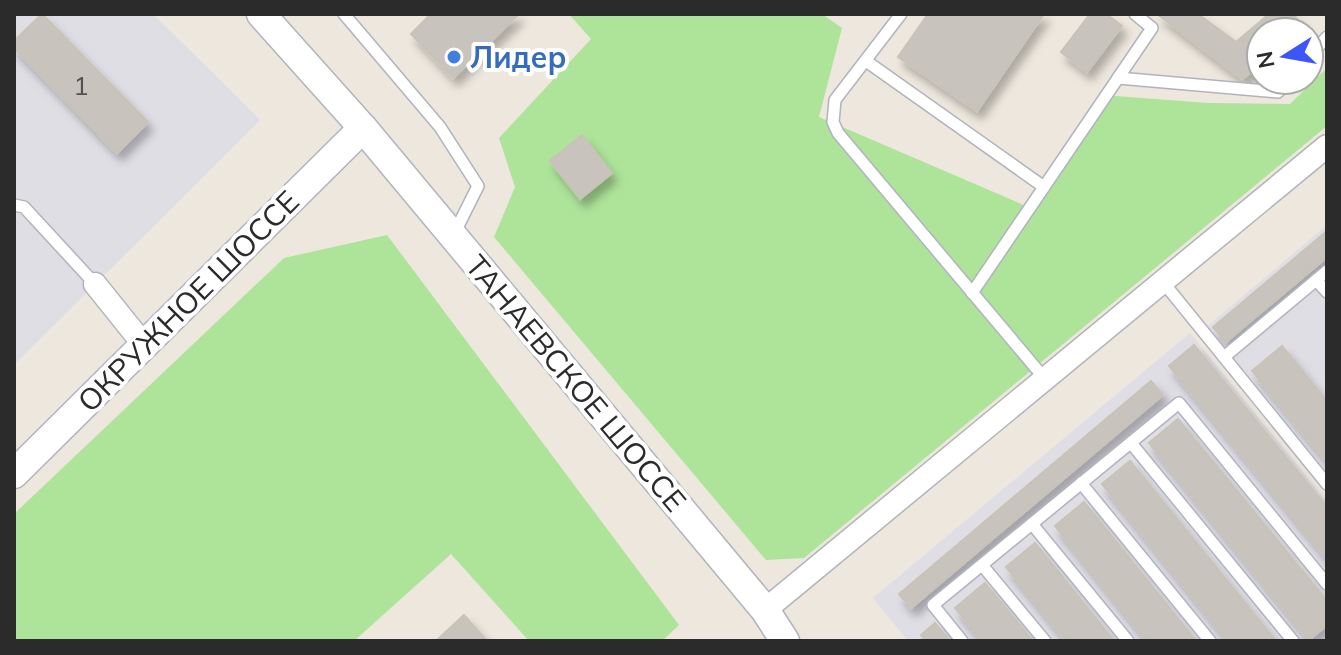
<svg xmlns="http://www.w3.org/2000/svg" width="1341" height="655" viewBox="0 0 1341 655" font-family="Mulish,sans-serif">
  <defs>
    <filter id="shadow"><feDropShadow dx="5" dy="8" stdDeviation="4" flood-color="#0004"/></filter>
  </defs>
  <rect width="100%" height="100%" fill="#ede7dd"/>
  <g fill="#e0dee5">
    <path d="M 14,14 L 153,14 L 260,120 L 14,365 Z"/>
    <path d="M 1327,225 L 1327,476 L 1204,329 Z"/>
    <path d="M 1190,333 L 1327,502 L 1327,641 L 908,641 L 873,598 Z"/>
  </g>
  <g fill="#aee39a">
    <path d="M 569,14 L 822,14 L 842,28 L 819,117 L 1026,206 L 1102,95 L 1208,103 L 1290,104 L 1327,68 L 1327,126 L 804,558 L 766,560 L 494,237 L 515,187 L 499,138 L 591,39 Z"/>
    <path d="M 387,235 L 679,625 L 662,641 L 529,641 L 451,554 L 354,641 L 14,641 L 14,514 L 284,258 Z"/>
  </g>
  <g fill="#c8c4bd" stroke="#c8c3b7" stroke-width="2" filter="url(#shadow)">
    <path d="M 42,14 L 148,122 L 117,153 L 14,48 L 14,41 Z"/>
    <path d="M 431,14 L 519,14 L 453,78 L 411,34 Z"/>
    <path d="M 928,14 L 1044,14 L 977,111 L 898,57 Z"/>
    <path d="M 1090,14 L 1106,14 L 1122,26 L 1087,72 L 1061,52 Z"/>
    <path d="M 1157,14 L 1198,14 L 1236,42 L 1269,14 L 1293,14 L 1304,27 L 1299,32 L 1261,32 L 1261,65 L 1242,79 Z"/>
    <path d="M 582,135 L 612,173 L 580,199 L 550,161 Z"/>
    <path d="M 1327,231 L 1327,257 L 1226,342 L 1213,327 Z"/>
    <path d="M 1194,345 L 1327,507 L 1327,559 L 1169,366 Z"/>
    <path d="M 1282,346 L 1327,401 L 1327,462 L 1252,371 Z"/>
    <path d="M 1151,381 L 1163,395 L 911,608 L 899,594 Z"/>
    <path d="M 1178,419 L 1327,601 L 1327,625 L 1309,640 L 1149,443 Z"/>
    <path d="M 1130,461 L 1276,641 L 1228,641 L 1102,484 Z"/>
    <path d="M 1084,502 L 1196,641 L 1147,641 L 1055,526 Z"/>
    <path d="M 1035,543 L 1114,641 L 1066,641 L 1006,567 Z"/>
    <path d="M 985,583 L 1033,641 L 982,641 L 955,608 Z"/>
    <path d="M 464,615 L 487,641 L 436,641 Z"/>
    <path d="M 935,623 L 950,641 L 926,641 L 921,635 Z"/>
  </g>
  <g fill="none" stroke-linecap="round" stroke-linejoin="round">
    <g stroke="#b1b3be" stroke-width="14">
      <g id="service">
        <path d="M 344,14 L 440,127 L 478,186 L 453,236"/>
        <path d="M 901,14 L 835,100 L 833,122 L 838,133 L 1045,379"/>
        <path d="M 1309,57 L 1327,37"/>
        <path d="M 866,61 L 1044,187"/>
        <path d="M 1118,78 L 1278,92 L 1289,80"/>
        <path d="M 14,205 L 24,207 L 95,284"/>
        <path d="M 1316,280 L 1327,292"/>
        <path d="M 1163,282 L 1327,484"/>
        <path d="M 972,293 L 1152,28 L 1135,14"/>
        <path d="M 1224,357 L 1327,271"/>
        <path d="M 1131,443 L 1293,641"/>
        <path d="M 1081,483 L 1210,641"/>
        <path d="M 1032,524 L 1128,641"/>
        <path d="M 982,565 L 1045,641"/>
        <path d="M 962,641 L 933,605 L 1179,403 L 1327,584"/>
      </g>
    </g>
    <g stroke="#b1b3be" stroke-width="25">
      <g id="minor">
        <path d="M 95,284 L 144,345"/>
        <path d="M 765,610 L 1327,146"/>
      </g>
    </g>
    <g stroke="#b1b3be" stroke-width="31">
      <g id="tertiary">
        <path d="M 261,14 L 363,128 L 765,610 L 785,641"/>
        <path d="M 14,474 L 363,128"/>
      </g>
    </g>
    <use href="#service" stroke="#fff" stroke-width="11"/>
    <use href="#minor" stroke="#fff" stroke-width="22"/>
    <use href="#tertiary" stroke="#fff" stroke-width="28"/>
  </g>
  <circle fill="#3f7fe0" stroke="#fff" stroke-width="3" cx="454" cy="57" r="8"/>
  <g text-anchor="middle" dominant-baseline="central" stroke-width="8" stroke-linejoin="round" paint-order="stroke">
    <g font-size="26" fill="#525150">
      <text x="81" y="85">1</text>
    </g>
    <g font-size="30" font-weight="bold" fill="#366cbe" stroke="#fff" text-anchor="start">
      <text x="470" y="57">Лидер</text>
    </g>
    <g font-size="30" fill="#2b2b2b" stroke="#fff">
      <text transform="translate(188 301) rotate(-45)">ОКРУЖНОЕ ШОССЕ</text>
      <text transform="translate(576 383) rotate(50)">ТАНАЕВСКОЕ ШОССЕ</text>
    </g>
  </g>
  <rect width="1341" height="655" fill="none" stroke="#2b2b2b" stroke-width="32"/>
  <g transform="translate(1285 56) rotate(259)"><circle r="38" fill="#ffffff" stroke="#aaaaaa" stroke-width="2"/>
  <path d="M0-6L14 30L0 20L-14 30Z" fill="#3e56f8"/>
  <text y="-12" font-size="22" font-weight="bold" text-anchor="middle" fill="#2b2b2b">N</text>
  </g>
</svg>
